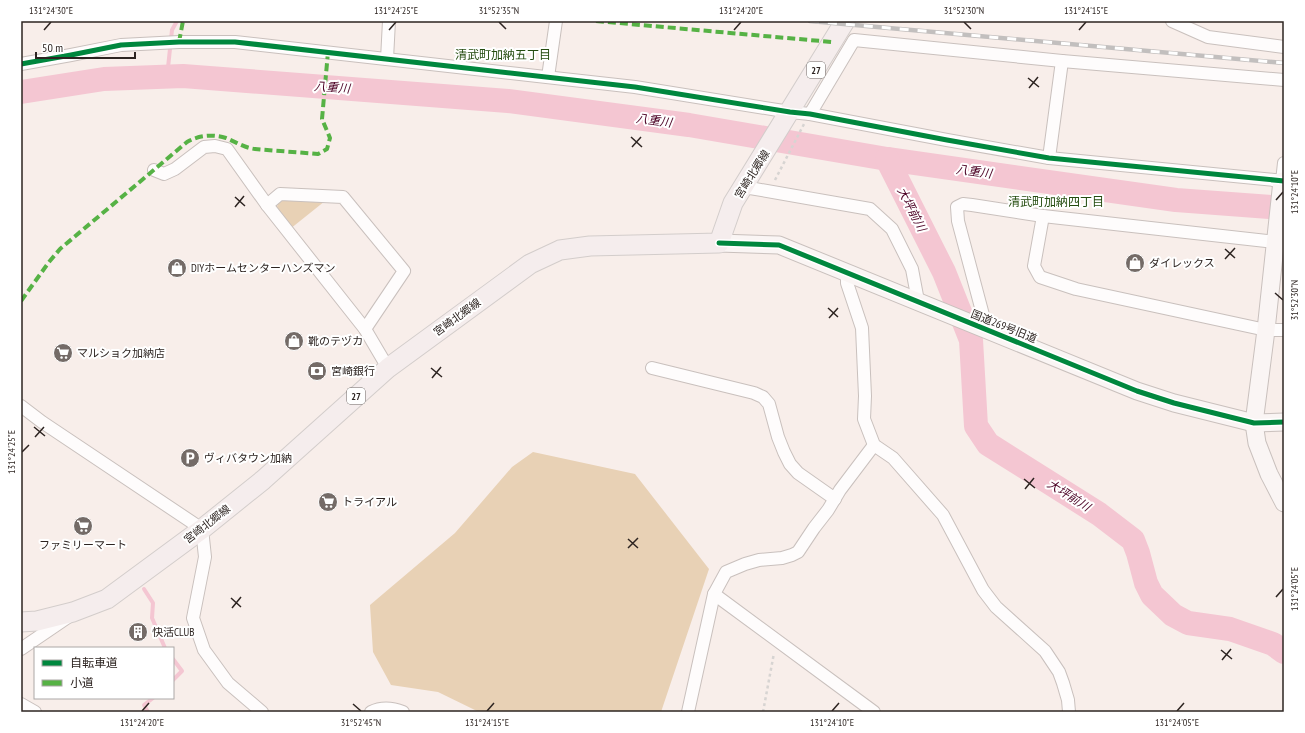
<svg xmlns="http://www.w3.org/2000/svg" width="1305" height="733" viewBox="0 0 1305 733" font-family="'PT Sans Narrow','Noto Sans JP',sans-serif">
  <rect width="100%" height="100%" fill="#f8eeea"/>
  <g fill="#e8d1b5">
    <path d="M 284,200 L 325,201 L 290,229 L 276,211 L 278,203 Z"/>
    <path d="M 533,452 L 635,474 L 709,569 L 661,712 L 479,712 L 438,692 L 391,685 L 373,652 L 370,605 L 455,533 L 512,467 Z"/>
  </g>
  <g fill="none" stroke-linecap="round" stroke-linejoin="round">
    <g stroke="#f4c6d2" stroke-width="4">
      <path d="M 167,77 L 172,30 L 177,21"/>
      <path d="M 144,589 L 153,603 L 152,618 L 165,648"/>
      <path d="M 173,659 L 182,671 L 173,680"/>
      <path d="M 148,712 L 144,705 L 153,698"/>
    </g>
    <g stroke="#f4c6d2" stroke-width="24">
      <path d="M 21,92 L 104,79 L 183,76 L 508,101 L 689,125 L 887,159 L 1176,200 L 1284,208"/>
      <path d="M 887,159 L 944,272 L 971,340 L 976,426 L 988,444 L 1099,514 L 1133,540 L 1138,553 L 1146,583 L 1152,595 L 1173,615 L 1188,623 L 1230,629 L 1273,644 L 1284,652"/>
    </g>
    <g stroke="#c9c0bd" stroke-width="14">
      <g id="street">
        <path d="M 1172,21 L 1208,37 L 1284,47"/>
        <path d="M 387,59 L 389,21"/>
        <path d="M 21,64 L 71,55 L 121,45 L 179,42 L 235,42 L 635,87 L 790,112 L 810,114 L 947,140 L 1049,158 L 1284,181"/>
        <path d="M 548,77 L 556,21"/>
        <path d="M 810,114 L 854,40 L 1062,61 L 1284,80"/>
        <path d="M 1049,158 L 1062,61"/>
        <path d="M 154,170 L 164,174 L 175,169 L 204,147 L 215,146 L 227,149 L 267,205 L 365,329 L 388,368"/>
        <path d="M 1282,181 L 1284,163"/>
        <path d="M 744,187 L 870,209 L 892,229 L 912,269 L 918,301"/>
        <path d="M 267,205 L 280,194 L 343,197 L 404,271 L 365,329"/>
        <path d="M 1043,216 L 1034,266 L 1040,277 L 1076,289 L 1266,330 L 1284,330"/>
        <path d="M 847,273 L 847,283 L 862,328 L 865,396 L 864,419 L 874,445 L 893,458 L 943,515 L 983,590 L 996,607 L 1045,651 L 1059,672 L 1063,683 L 1068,700 L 1069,712"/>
        <path d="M 987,330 L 958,221 L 957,207 L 963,204 L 972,205 L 1043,216 L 1284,243"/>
        <path d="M 652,368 L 754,393 L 763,397 L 769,404 L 778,437 L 784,452 L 790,464 L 798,473 L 835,499"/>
        <path d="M 21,406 L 42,422 L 202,529 L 205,557 L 193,618 L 204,650 L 228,683 L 262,712"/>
        <path d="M 714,594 L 874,712"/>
        <path d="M 21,649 L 68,617"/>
        <path d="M 21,704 L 35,712"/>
        <path d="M 371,712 C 381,707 393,708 403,712"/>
        <path d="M 688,712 L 714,594 L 726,572 L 745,564 L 759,560 L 782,558 L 792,555 L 798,552 L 814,528 L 828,510 L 840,490 L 874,445"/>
      </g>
    </g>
    <g stroke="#c9c0bd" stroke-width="19">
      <g id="secondary">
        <path d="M 1282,181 L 1266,330 L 1254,423 L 1257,443 L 1269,474 L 1284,503"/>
        <path d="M 719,243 L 779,245 L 1137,391 L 1174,403 L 1254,423 L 1284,422"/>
      </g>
    </g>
    <g stroke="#d3cdcb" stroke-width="21">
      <path id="primary" d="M 21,622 L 37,621 L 73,612 L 107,599 L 202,529 L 263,480 L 388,368 L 530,264 L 560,250 L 590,246 L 719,243 L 733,203 L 845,21"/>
    </g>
    <g stroke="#d7d4d2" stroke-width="2.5" stroke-dasharray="3 3" stroke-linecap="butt">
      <path d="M 775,180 L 804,124"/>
      <path d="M 763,712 L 774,653"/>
    </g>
    <use href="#street" stroke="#fefcfc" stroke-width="12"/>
    <use href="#secondary" stroke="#faf5f4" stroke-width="17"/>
    <use href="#primary" stroke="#f5eded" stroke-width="19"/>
    <g stroke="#c2bfbe" stroke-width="4.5">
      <path id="rail" d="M 810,21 L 1284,63"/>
    </g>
    <use href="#rail" stroke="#fff" stroke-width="3" stroke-dasharray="9" stroke-linecap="butt"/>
    <g stroke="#56b245" stroke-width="4" stroke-dasharray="8 4" stroke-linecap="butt">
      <path d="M 596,21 L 832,42"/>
      <path d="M 179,42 L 183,21"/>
      <path d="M 21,301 L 49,262 L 60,249 L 187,142 C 199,135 213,134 226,138 C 236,142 245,148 255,149 C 276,151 297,152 318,154 L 327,149 L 330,138 L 322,119 L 328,52"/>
    </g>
    <g stroke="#fff" stroke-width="8">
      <g id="cycleway">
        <path d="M 21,64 L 71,55 L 121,45 L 179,42 L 235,42 L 635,87 L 790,112 L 810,114 L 947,140 L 1049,158 L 1284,181"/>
        <path d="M 719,243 L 779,245 L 1137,391 L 1174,403 L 1254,423 L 1284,422"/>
      </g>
    </g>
    <use href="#cycleway" stroke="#00873e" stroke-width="5"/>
  </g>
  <path fill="none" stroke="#2d2421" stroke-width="1.5" d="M 499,22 L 506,29M 964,22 L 971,29M 44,30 L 51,22M 389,30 L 396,22M 734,30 L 741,22M 1079,30 L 1086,22M 1028,78 L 1039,87M 1029,88 L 1038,77M 631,137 L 642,147M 632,147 L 641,137M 235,197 L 245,206M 1276,200 L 1283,192M 235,207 L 244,196M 1225,249 L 1235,258M 1225,259 L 1235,248M 1275,293 L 1283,300M 828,308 L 838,317M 829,318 L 838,308M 431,368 L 442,377M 432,378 L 441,367M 34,427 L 45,436M 35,437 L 44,427M 22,452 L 29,445M 1024,479 L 1035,488M 1025,489 L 1034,478M 628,539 L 638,548M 628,548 L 638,538M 1276,597 L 1283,589M 231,598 L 241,607M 232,608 L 241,597M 1221,650 L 1232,659M 1222,660 L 1231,649M 353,704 L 361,711M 142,711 L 149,703M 487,711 L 494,703M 832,711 L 839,703M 1177,711 L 1184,703"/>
  <defs>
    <g id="shop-disc" transform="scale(1)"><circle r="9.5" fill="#746b67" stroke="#fff"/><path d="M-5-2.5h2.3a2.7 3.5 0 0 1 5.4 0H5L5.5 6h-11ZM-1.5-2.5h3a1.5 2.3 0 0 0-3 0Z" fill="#fff"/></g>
    <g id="supermarket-disc" transform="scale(1)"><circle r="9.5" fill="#746b67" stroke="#fff"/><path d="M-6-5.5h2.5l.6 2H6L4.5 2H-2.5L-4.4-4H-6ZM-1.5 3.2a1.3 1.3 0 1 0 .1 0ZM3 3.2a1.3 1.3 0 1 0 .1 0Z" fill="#fff"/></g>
    <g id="bank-disc" transform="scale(1)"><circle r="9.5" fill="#746b67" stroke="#fff"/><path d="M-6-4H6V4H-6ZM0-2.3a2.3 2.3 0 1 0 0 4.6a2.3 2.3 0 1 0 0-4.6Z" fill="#fff"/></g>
    <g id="parking-disc" transform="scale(1)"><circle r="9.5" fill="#746b67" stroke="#fff"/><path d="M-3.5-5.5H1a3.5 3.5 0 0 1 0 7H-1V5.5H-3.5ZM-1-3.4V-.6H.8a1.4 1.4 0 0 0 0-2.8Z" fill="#fff"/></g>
    <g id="building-disc" transform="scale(1)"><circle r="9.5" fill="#746b67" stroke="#fff"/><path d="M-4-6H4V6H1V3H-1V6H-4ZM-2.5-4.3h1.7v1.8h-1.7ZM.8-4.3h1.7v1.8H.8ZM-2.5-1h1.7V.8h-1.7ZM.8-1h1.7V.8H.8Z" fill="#fff"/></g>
  </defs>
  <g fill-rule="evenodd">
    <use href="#shop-disc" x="1135" y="263"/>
    <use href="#shop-disc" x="177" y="268"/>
    <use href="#shop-disc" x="294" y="341"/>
    <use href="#supermarket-disc" x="63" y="353"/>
    <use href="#bank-disc" x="317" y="371"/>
    <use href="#parking-disc" x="190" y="458"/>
    <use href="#supermarket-disc" x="328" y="502"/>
    <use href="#supermarket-disc" x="83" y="526"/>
    <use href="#building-disc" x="138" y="632"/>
  </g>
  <g text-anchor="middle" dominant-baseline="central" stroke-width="4" stroke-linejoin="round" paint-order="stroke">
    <g fill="#fff" stroke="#6c6664" stroke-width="1">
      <rect x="807" y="62" width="18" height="16" rx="3"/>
      <rect x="347" y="388" width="18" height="16" rx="3"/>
    </g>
    <g font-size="10" font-weight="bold" fill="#2d2421">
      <text x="816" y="70">27</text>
      <text x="356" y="396">27</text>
    </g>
    <g font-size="11" fill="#2d2421" stroke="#fff">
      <text transform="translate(752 174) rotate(-58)">宮崎北郷線</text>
      <text transform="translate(457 317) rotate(-36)">宮崎北郷線</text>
      <text transform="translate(1004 326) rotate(22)">国道269号旧道</text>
      <text transform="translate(207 524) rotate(-38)">宮崎北郷線</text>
    </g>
    <g font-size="11" fill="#2d2421" stroke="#fff" text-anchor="start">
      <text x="1149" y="263">ダイレックス</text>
      <text x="191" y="268">DIYホームセンターハンズマン</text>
      <text x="308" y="341">靴のテヅカ</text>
      <text x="77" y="353">マルショク加納店</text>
      <text x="331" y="371">宮崎銀行</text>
      <text x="204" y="458">ヴィバタウン加納</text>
      <text x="342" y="502">トライアル</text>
      <text x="83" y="545" text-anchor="middle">ファミリーマート</text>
      <text x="152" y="632">快活CLUB</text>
    </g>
    <g font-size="12" fill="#244c0f" stroke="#fff">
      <text x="503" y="54">清武町加納五丁目</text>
      <text x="1056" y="201">清武町加納四丁目</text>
    </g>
    <g font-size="12" font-style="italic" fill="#4e0628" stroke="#fff">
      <text transform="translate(332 87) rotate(4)">八重川</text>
      <text transform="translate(654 120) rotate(8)">八重川</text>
      <text transform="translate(974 171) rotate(8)">八重川</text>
      <text transform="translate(912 209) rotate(63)">大坪前川</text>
      <text transform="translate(1069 495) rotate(32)">大坪前川</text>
    </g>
  </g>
  <rect width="1305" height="733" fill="none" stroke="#ffffff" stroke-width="44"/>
  <rect x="34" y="647" width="140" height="52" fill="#ffffff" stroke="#aba7a6"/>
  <rect x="42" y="660" width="20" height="6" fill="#00873e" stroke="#aba7a6"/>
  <text x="70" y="667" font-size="12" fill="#2d2421">自転車道</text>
  <rect x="42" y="680" width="20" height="6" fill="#56b245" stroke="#aba7a6"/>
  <text x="70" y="687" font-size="12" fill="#2d2421">小道</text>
  <path d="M36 52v6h99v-6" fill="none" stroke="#2d2421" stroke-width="2"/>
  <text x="42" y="52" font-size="12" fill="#2d2421" stroke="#ffffff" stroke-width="3" paint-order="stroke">50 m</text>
  <rect x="22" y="22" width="1261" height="689" fill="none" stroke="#2d2421" stroke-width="1.5"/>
  <g font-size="10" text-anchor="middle" fill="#2d2421">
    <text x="51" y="14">131°24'30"E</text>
    <text x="396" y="14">131°24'25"E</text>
    <text x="499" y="14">31°52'35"N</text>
    <text x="741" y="14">131°24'20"E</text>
    <text x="964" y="14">31°52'30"N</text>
    <text x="1086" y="14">131°24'15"E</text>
    <text transform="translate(1294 192) rotate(-90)" y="4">131°24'10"E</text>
    <text transform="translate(1294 300) rotate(-90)" y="4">31°52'30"N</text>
    <text transform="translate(11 452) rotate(-90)" y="4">131°24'25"E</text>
    <text transform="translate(1294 589) rotate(-90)" y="4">131°24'05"E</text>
    <text x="142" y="726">131°24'20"E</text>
    <text x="361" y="726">31°52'45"N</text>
    <text x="487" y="726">131°24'15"E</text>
    <text x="832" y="726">131°24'10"E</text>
    <text x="1177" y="726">131°24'05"E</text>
  </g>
</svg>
